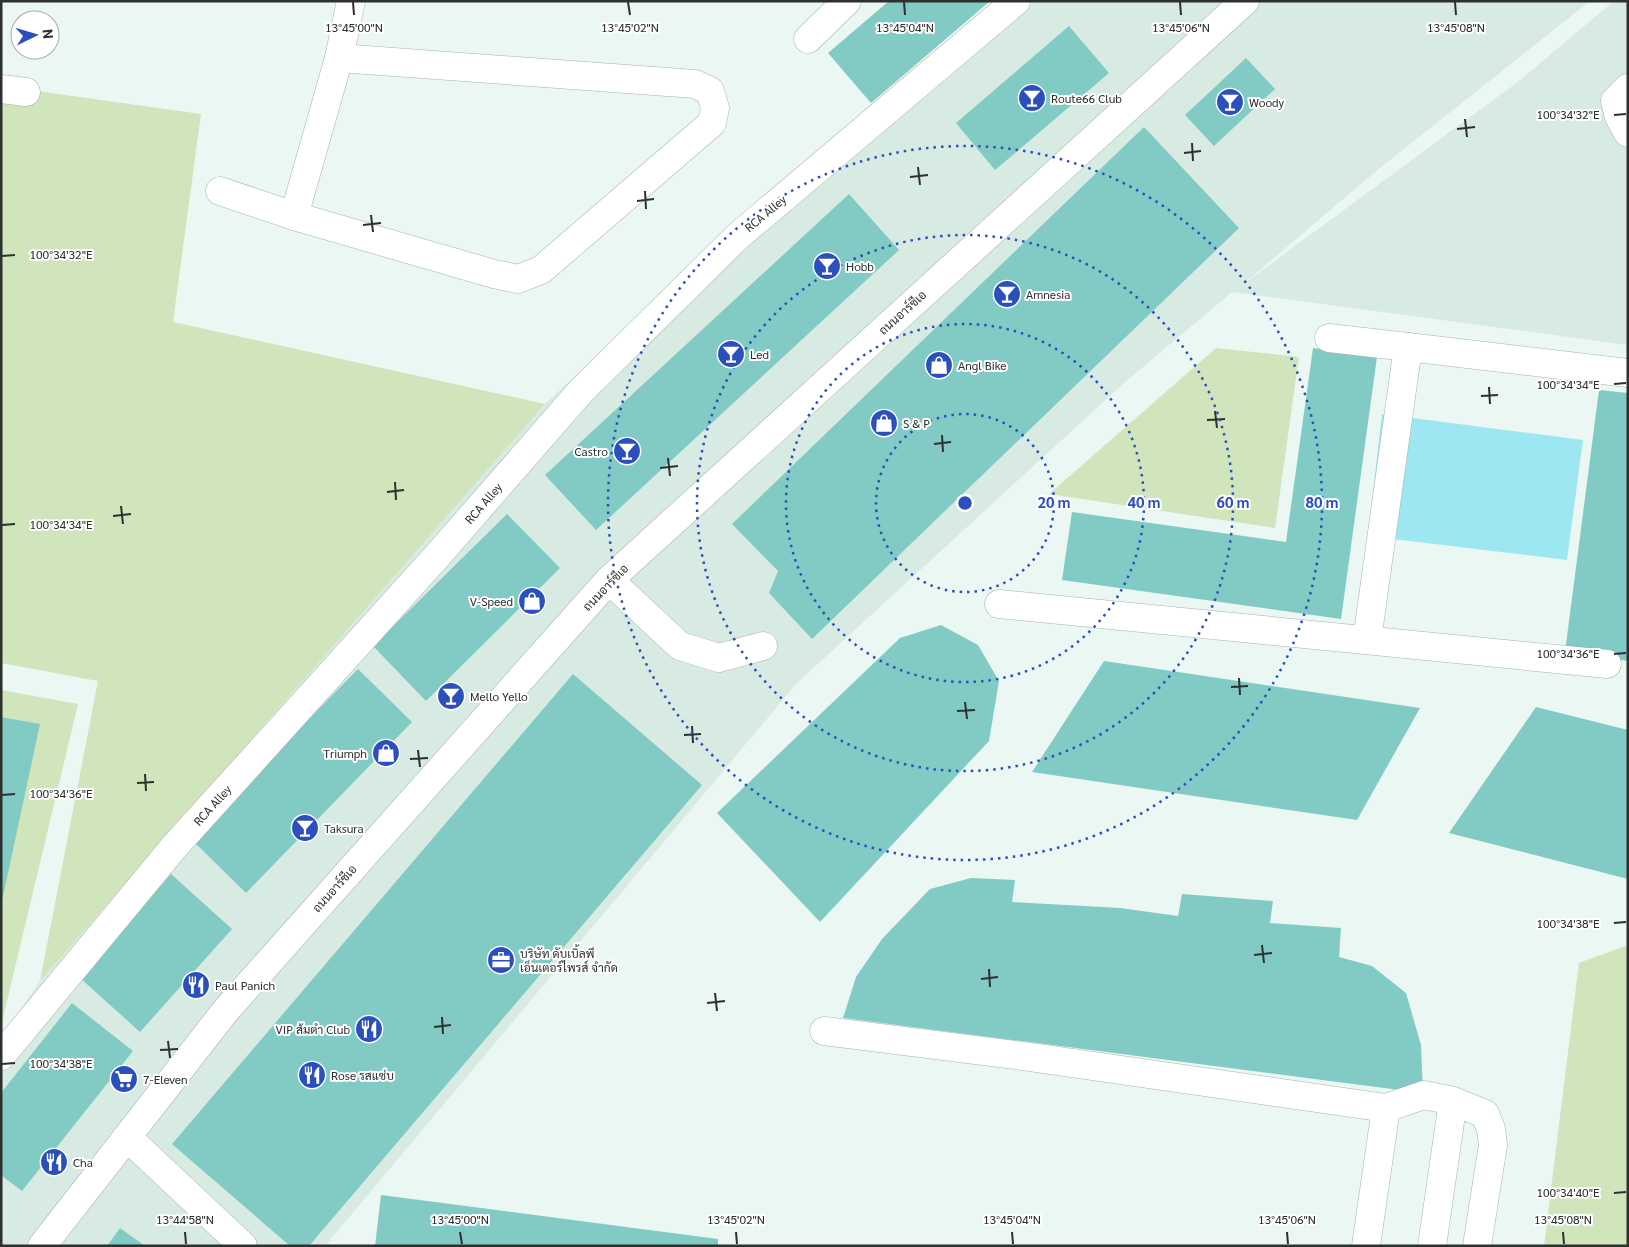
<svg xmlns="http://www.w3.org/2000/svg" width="1629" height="1247" viewBox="0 0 1629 1247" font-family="Georgia,Sarabun,serif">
  <rect width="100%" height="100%" fill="#ebf7f2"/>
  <path fill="#d8ebe3" d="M 997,1 L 1590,1 L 1380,168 L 1242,285 L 1519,81 L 1614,1 L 1628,1 L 1628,345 L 1232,292 L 1124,383 L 797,683 L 325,1246 L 1,1246 L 1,1039 L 40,981 L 545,404 L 742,220 Z"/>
  <g fill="#d0e5bb">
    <path d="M 1,86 L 201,114 L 173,322 L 545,404 L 40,981 L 98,681 L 1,663 Z"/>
    <path d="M 1216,348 L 1299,357 L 1275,528 L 1049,494 Z"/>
    <path d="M 1,690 L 78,704 L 1,1026 Z"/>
    <path d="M 1628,945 L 1628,1246 L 1544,1246 L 1579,963 Z"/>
  </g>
  <path fill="#9de7f2" d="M 1382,414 L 1583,440 L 1567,560 L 1368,536 Z"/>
  <g fill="#81cbc4">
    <path d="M 889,1 L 990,1 L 871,103 L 828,53 Z"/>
    <path d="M 1069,26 L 1109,73 L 995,170 L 956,123 Z"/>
    <path d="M 1246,58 L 1275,89 L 1214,146 L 1185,115 Z"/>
    <path d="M 1144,127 L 1239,228 L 812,639 L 769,593 L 778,571 L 732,524 Z"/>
    <path d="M 849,194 L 899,250 L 596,530 L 545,475 Z"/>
    <path d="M 1313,348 L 1377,357 L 1341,619 L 1062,580 L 1072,512 L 1286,542 Z"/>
    <path d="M 1599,390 L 1628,393 L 1628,661 L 1565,652 Z"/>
    <path d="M 507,514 L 560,568 L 426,701 L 373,646 Z"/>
    <path d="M 941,625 L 978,645 L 999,681 L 989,741 L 820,922 L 717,813 L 900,638 Z"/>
    <path d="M 1104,661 L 1420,708 L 1357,820 L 1032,772 Z"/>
    <path d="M 358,669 L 412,722 L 246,893 L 191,839 Z"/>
    <path d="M 573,674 L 702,785 L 309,1246 L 290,1246 L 172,1144 Z"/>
    <path d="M 1536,707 L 1628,730 L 1628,879 L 1449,833 Z"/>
    <path d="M 1,717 L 40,724 L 2,901 L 1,901 Z"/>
    <path d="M 171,874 L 232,929 L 140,1032 L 79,977 Z"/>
    <path d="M 971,878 L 1015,880 L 1012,902 L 1120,908 L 1178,916 L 1182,894 L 1273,901 L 1270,923 L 1341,928 L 1339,957 L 1372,966 L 1406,993 L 1421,1045 L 1423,1093 L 843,1018 L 856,977 L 882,939 L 930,889 Z"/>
    <path d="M 72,1003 L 133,1051 L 22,1191 L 1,1175 L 1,1093 Z"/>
    <path d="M 381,1195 L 718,1239 L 718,1246 L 375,1246 Z"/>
    <path d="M 120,1228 L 145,1246 L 107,1246 Z"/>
  </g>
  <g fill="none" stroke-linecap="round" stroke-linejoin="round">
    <g stroke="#a7b2ad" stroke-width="29">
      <g id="minor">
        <path d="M 808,39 L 847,1"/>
        <path d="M 1628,88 L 1615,101 L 1619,117 L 1628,133"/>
        <path d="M 1,89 L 26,92"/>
        <path d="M 220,191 L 294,216 L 339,58 L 351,1"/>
        <path d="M 294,216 L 494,274 L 518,279 L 541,270 L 712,123 L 715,108 L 710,91 L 695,84 L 339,58"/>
        <path d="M 1329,338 L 1408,347 L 1367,640"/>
        <path d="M 1408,347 L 1628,373"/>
        <path d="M 609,580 L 680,646 L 719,658 L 763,646"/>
        <path d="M 999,604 L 1607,664"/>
        <path d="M 824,1031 L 1030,1057 L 1386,1108 L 1424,1095 L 1453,1101 L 1485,1114 L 1491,1129 L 1493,1145 L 1477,1246"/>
        <path d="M 1,1056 L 174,847 L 438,555 L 581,391 L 737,237 L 1016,1"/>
        <path d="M 127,1137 L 243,1246"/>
        <path d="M 42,1246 L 227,1009 L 609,580 L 1245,1"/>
        <path d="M 1366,1246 L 1386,1108"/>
        <path d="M 1432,1246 L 1453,1101"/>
      </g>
    </g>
    <use href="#minor" stroke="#fff" stroke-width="28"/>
  </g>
  <path fill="none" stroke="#2c302f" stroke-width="2" d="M 353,2 L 354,15M 628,2 L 630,15M 904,2 L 905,15M 1180,2 L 1181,15M 1455,2 L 1456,15M 1614,115 L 1626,114M 1465,119 L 1467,137M 1457,129 L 1475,127M 1192,143 L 1193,161M 1184,153 L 1201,151M 918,167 L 920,185M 910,177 L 928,175M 645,191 L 646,209M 637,201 L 654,199M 371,215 L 373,232M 363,225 L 381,223M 2,256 L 15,255M 1614,384 L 1626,383M 1489,387 L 1490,404M 1481,396 L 1498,395M 1215,411 L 1217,428M 1207,420 L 1225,419M 942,435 L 943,452M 934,444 L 951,442M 668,458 L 670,476M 660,468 L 678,466M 395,482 L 396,500M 387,492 L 404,490M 121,506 L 123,524M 113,516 L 131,514M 2,525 L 15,524M 1614,654 L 1626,653M 1239,678 L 1240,695M 1231,687 L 1248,686M 965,702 L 967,719M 957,711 L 975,710M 692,726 L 693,743M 684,735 L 701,734M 418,750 L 420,767M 410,759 L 428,758M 145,774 L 146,791M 137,783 L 154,782M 2,795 L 15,794M 1614,923 L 1626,922M 1262,945 L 1264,963M 1254,955 L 1272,953M 989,969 L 990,987M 981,979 L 998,977M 715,993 L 717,1011M 707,1003 L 725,1001M 442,1017 L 443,1034M 434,1027 L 451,1025M 168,1041 L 170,1058M 160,1050 L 178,1049M 2,1064 L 15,1063M 1614,1193 L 1626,1192M 185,1232 L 186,1244M 460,1232 L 462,1244M 736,1232 L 737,1244M 1012,1232 L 1013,1244M 1287,1232 L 1288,1244M 1563,1232 L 1564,1244"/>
  <g fill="none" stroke="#2c4fbe" stroke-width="2.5" stroke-dasharray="2.5 5">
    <circle cx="965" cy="503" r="89"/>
    <circle cx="965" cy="503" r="179"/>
    <circle cx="965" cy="503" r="268"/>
    <circle cx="965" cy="503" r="357"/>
  </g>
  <defs>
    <g id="bar-disc" transform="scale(1.4375)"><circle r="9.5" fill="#2c4fbe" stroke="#fff"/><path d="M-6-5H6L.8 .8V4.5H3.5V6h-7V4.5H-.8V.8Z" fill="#fff"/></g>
    <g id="shop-disc" transform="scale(1.4375)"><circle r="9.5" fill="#2c4fbe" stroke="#fff"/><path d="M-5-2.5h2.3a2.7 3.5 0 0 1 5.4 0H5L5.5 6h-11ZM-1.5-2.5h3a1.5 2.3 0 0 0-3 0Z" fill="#fff"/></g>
    <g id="office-disc" transform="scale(1.4375)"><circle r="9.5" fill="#2c4fbe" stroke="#fff"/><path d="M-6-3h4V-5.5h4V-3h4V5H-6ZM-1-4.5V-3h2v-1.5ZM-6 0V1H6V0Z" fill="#fff"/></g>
    <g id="restaurant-disc" transform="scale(1.4375)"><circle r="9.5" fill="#2c4fbe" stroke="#fff"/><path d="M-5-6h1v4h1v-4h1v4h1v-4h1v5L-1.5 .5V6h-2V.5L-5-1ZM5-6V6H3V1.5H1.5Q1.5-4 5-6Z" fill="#fff"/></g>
    <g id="supermarket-disc" transform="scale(1.4375)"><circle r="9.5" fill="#2c4fbe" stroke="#fff"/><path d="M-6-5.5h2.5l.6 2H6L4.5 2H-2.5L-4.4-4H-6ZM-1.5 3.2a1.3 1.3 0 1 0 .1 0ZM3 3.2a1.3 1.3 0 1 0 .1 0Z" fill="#fff"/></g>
  </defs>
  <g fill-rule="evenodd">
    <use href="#bar-disc" x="1032" y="98"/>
    <use href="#bar-disc" x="1230" y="102"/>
    <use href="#bar-disc" x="827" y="266"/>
    <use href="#bar-disc" x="1007" y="294"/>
    <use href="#bar-disc" x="731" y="354"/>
    <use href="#shop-disc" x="939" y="365"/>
    <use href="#shop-disc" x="884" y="423"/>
    <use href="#bar-disc" x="627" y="451"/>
    <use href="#shop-disc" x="532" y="601"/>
    <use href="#bar-disc" x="451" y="696"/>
    <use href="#shop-disc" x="386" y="753"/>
    <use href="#bar-disc" x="305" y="828"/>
    <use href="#office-disc" x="501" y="960"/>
    <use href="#restaurant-disc" x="196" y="985"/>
    <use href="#restaurant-disc" x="369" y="1029"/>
    <use href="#restaurant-disc" x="312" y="1075"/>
    <use href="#supermarket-disc" x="124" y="1079"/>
    <use href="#restaurant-disc" x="54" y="1162"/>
  </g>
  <g text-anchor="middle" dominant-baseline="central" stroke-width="4" stroke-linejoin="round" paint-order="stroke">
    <g font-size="12" fill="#2c302f" stroke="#fff" text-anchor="start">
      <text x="1051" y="98">Route66 Club</text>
      <text x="1249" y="102">Woody</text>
      <text x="846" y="266">Hobb</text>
      <text x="1026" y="294">Amnesia</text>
      <text x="750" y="354">Led</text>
      <text x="958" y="365">Angl Bike</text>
      <text x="903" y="423">S &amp; P</text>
      <text x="608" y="451" text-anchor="end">Castro</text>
      <text x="513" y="601" text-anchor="end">V-Speed</text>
      <text x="470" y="696">Mello Yello</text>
      <text x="367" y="753" text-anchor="end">Triumph</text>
      <text x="324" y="828">Taksura</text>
      <text x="520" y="953">บริษัท ดับเบิ้ลพี<tspan x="520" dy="14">เอ็นเตอร์ไพรส์ จำกัด</tspan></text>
      <text x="215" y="985">Paul Panich</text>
      <text x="350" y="1029" text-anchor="end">VIP ส้มตำ Club</text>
      <text x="331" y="1075">Rose รสแซ่บ</text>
      <text x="143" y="1079">7-Eleven</text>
      <text x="73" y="1162">Cha</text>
    </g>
    <g font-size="12" fill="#2c302f" stroke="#fff">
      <text transform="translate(765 213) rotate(-40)">RCA Alley</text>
      <text transform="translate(902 312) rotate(-42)">ถนนอาร์ซีเอ</text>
      <text transform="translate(483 503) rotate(-49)">RCA Alley</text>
      <text transform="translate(605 587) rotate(-46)">ถนนอาร์ซีเอ</text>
      <text transform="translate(212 805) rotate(-48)">RCA Alley</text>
      <text transform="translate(334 888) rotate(-48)">ถนนอาร์ซีเอ</text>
    </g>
  </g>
  <g font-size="12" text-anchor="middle" fill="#2c302f" stroke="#fff" stroke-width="4" stroke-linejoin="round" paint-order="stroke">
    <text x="354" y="32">13°45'00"N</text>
    <text x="630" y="32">13°45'02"N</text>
    <text x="905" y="32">13°45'04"N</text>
    <text x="1181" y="32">13°45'06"N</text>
    <text x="1456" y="32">13°45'08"N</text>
    <text x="1568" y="119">100°34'32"E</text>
    <text x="61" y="259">100°34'32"E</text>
    <text x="1568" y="389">100°34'34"E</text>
    <text x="61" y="529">100°34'34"E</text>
    <text x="1568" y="658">100°34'36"E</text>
    <text x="61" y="798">100°34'36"E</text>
    <text x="1568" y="928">100°34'38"E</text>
    <text x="61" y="1068">100°34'38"E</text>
    <text x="1568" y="1197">100°34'40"E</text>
    <text x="185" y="1224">13°44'58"N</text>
    <text x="460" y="1224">13°45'00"N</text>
    <text x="736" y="1224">13°45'02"N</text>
    <text x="1012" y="1224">13°45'04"N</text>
    <text x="1287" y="1224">13°45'06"N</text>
    <text x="1563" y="1224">13°45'08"N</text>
  </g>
  <circle cx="965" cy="503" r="8" fill="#2c4fbe" stroke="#fff" stroke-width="2.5"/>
  <g font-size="15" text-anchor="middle" font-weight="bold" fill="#2c4fbe" stroke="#fff" stroke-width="4" stroke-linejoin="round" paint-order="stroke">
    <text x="1054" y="508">20 m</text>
    <text x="1144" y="508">40 m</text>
    <text x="1233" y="508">60 m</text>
    <text x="1322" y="508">80 m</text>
  </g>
  <rect width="1629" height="1247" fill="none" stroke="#2c302f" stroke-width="5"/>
  <g transform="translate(35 35) rotate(85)"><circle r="24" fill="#ffffff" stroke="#abacac"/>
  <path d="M0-4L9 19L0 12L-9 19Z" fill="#2c4fbe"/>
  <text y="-8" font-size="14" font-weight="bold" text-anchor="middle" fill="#2c302f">N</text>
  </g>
</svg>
